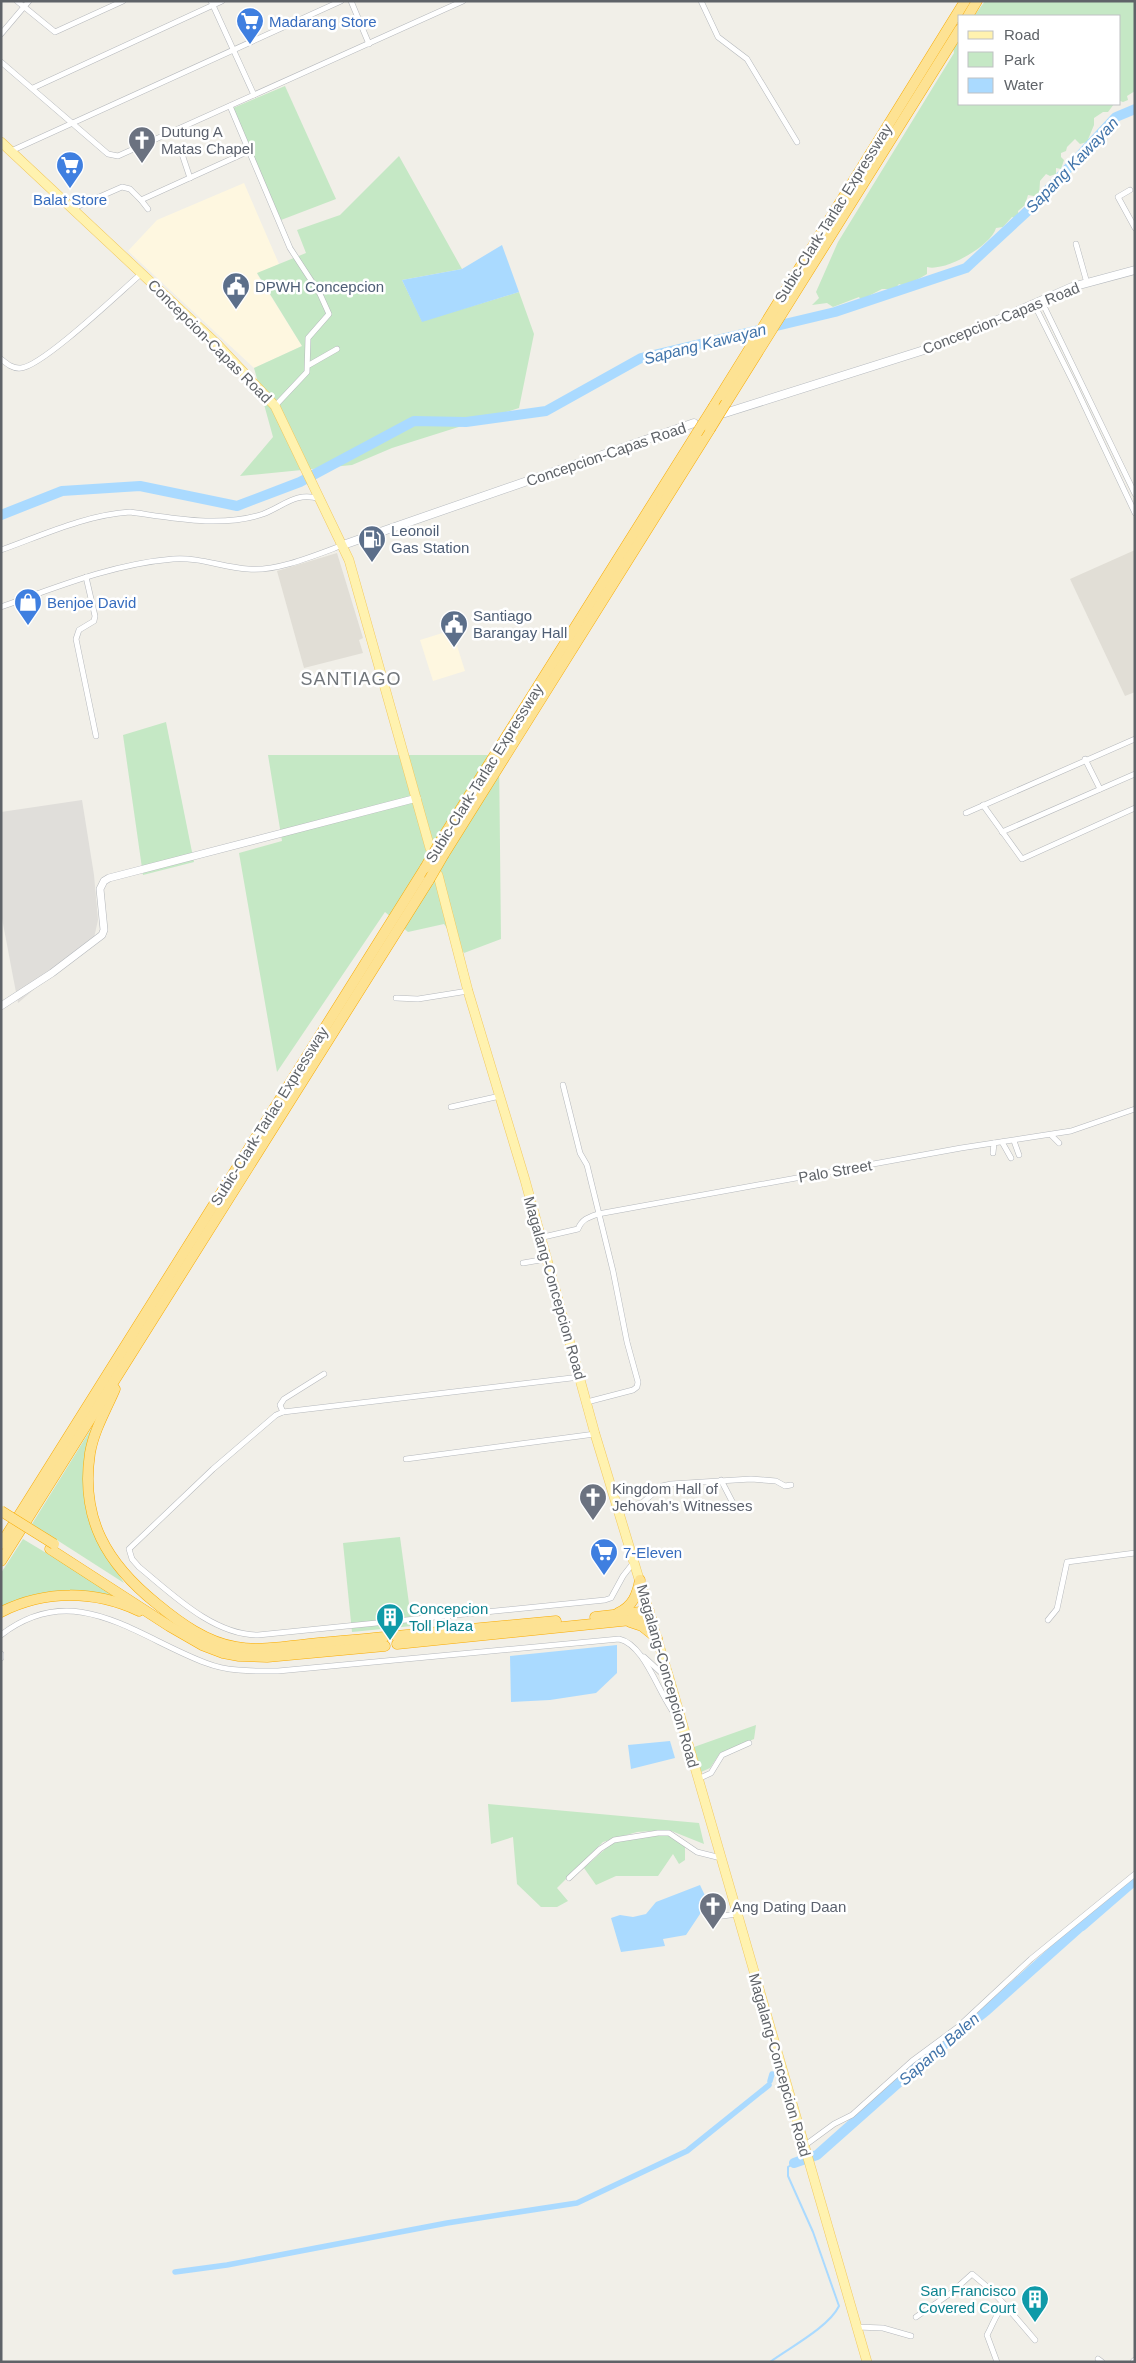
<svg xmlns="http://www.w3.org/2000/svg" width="1136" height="2363" viewBox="0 0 1136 2363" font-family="Helvetica,sans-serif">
  <rect width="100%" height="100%" fill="#f1efe8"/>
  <g fill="#fef7e0">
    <path d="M 244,183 L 279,264 L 257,274 L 302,346 L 254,368 L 128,251 L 157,220 Z"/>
    <path d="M 452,630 L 465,671 L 433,681 L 420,640 Z"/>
  </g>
  <path fill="#e0deda" d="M 82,800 L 94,875 L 98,920 L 94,938 L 18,1003 L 1,913 L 1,812 Z"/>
  <g fill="#e1ded6">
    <path d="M 1135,550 L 1135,692 L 1125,696 L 1070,579 Z"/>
    <path d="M 337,553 L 363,638 L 359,640 L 363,653 L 304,668 L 277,571 Z"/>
  </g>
  <g fill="#c5e8c5">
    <path d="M 985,1 L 1135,1 L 1135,91 L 1127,96 L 1128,100 L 1123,102 L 1120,101 L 1120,16 L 974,16 Z"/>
    <path d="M 960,37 L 960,104 L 1114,104 L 1108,112 L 1103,112 L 1094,118 L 1094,125 L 1087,142 L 1080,144 L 1075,139 L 1067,147 L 1066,151 L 1061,153 L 1061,157 L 1064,160 L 1061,169 L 1056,168 L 1056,174 L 1050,176 L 1046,174 L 1040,181 L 1039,197 L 1028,195 L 1025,205 L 1018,211 L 1019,216 L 1016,219 L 1012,217 L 1003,227 L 996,228 C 991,246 945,272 927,267 L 927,274 C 919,279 911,282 904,286 L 899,284 L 895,289 L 882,289 L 861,300 L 859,297 L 833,307 L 827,303 L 812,305 L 819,298 L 816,292 L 838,242 L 954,53 L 953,47 Z"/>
    <path d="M 285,86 L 336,199 L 281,220 L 233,108 Z"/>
    <path d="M 399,156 L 462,269 L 402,280 L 422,321 L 519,292 L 534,334 L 519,408 L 392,448 L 352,465 L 240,476 L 273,437 L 254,368 L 302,346 L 257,273 L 306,253 L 297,230 L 340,215 Z"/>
    <path d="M 166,722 L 194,862 L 143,875 L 123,735 Z"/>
    <path d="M 268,755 L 499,755 L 501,939 L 464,953 L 444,924 L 408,932 L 385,912 L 277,1072 L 239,853 L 282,841 Z"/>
    <path d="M 91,1429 L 88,1512 L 99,1544 L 124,1583 L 32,1524 Z"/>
    <path d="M 400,1537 L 412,1626 L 352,1632 L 343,1543 Z"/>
    <path d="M 23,1539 L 116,1595 L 115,1598 L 101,1595 L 1,1608 L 1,1573 Z"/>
    <path d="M 756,1725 L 754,1739 L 720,1753 L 710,1768 L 701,1772 L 694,1747 Z"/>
    <path d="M 488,1804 L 699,1823 L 704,1844 L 669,1830 L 637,1832 L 603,1842 L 557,1888 L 568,1901 L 557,1907 L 541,1907 L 517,1884 L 513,1837 L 491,1844 Z"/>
    <path d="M 660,1834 L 669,1836 L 685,1847 L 685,1860 L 679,1864 L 673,1854 L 658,1876 L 616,1876 L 596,1885 L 584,1868 L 612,1843 Z"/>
  </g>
  <g fill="#aadaff">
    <path d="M 502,245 L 519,292 L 422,322 L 402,280 L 462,269 Z"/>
    <path d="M 617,1645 L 617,1673 L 596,1693 L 550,1700 L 511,1702 L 510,1656 Z"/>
    <path d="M 670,1741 L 675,1758 L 631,1769 L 628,1745 Z"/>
    <path d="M 700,1885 L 708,1902 L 686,1935 L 663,1939 L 665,1946 L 621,1952 L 611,1918 L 620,1915 L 633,1917 L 646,1914 L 656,1902 Z"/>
  </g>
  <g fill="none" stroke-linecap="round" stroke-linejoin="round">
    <path stroke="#aadaff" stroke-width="2" d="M 770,2362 C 789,2348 829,2327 839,2306 L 813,2232 L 788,2176 L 788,2167 L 794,2163"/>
    <g stroke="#aadaff" stroke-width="5.5">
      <path d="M 770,2081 L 772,2074"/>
      <path d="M 175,2272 L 227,2265 L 447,2223 L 577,2203 L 687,2151 L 769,2085"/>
    </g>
    <g stroke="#aadaff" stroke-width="10">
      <path d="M 1,515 L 62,491 L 140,486 L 237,506 L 300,482 L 414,421 L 466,422 L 546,411 L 641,358 L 835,312 L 966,268 L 1033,206 L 1116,117 L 1135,109"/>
      <path d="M 1082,1926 L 1135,1880"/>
      <path d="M 794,2163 L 817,2155 L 915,2068 L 987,2010 L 1080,1927"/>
    </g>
    <g stroke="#b5b8bc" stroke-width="6">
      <g id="minor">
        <path d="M 17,1 L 55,32 L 123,1"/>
        <path d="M 211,1 L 254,95"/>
        <path d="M 351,1 L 369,44"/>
        <path d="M 701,1 L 718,37 L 747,59 L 797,142"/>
        <path d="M 1,34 L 29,1"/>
        <path d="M 1,62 L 108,154 L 118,156 L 463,1"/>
        <path d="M 33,88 L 222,1"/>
        <path d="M 230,106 L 290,248 L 320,294 L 329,314 L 308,338 L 307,372 L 275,406"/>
        <path d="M 180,148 L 190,178"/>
        <path d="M 11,151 L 341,1"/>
        <path d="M 1130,190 L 1118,197 L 1135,228"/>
        <path d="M 141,200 L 148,209"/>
        <path d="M 74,208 L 122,187 L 130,189 L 141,200 L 249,151"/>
        <path d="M 1076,244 L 1087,283"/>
        <path d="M 1041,300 L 1135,494"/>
        <path d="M 1034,304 L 1074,384 L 1135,513"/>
        <path d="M 1,359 C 7,364 13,369 21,368 C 43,366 121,291 142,273"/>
        <path d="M 309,365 L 337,349"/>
        <path d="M 1,550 C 43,535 85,515 130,512 C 173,518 221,528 263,514 C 284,506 296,491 320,499"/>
        <path d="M 86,577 L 95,616 L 94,621 L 79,630 L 76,639 L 96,736"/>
        <path d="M 1,607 C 57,587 113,564 173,559 C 199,557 222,567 248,569 C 276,572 316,555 343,545"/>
        <path d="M 1085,759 L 1100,789"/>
        <path d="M 983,805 L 1022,859 L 1135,808"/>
        <path d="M 966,813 L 1135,739"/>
        <path d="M 1002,832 L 1135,774"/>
        <path d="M 396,998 L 418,999 L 468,991"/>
        <path d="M 563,1085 L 580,1153 L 587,1165 L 613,1271 L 627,1342 L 638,1382 L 637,1387 L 633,1390 L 587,1402"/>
        <path d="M 451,1107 L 500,1096"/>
        <path d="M 1051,1135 L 1059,1143"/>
        <path d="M 1014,1141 L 1019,1155"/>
        <path d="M 1002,1142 L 1011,1158"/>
        <path d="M 993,1153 L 994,1143"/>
        <path d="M 539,1238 L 578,1229 C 582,1219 589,1217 598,1214 L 961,1148 L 1071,1131 L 1135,1109"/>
        <path d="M 523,1263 L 546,1259"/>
        <path d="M 324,1374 L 284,1399 L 280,1405 L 283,1412 L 580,1377"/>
        <path d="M 283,1412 L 276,1415 L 213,1469 L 129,1549 L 132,1559 L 139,1567 C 172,1594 213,1635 258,1635 L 605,1600 L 611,1598 L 623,1576 L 634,1562"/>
        <path d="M 406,1459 L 595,1434"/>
        <path d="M 721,1480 L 736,1509"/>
        <path d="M 618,1508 L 642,1503 L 662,1486 L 671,1484 L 751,1479 L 776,1481 L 785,1486 L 791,1485"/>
        <path d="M 1048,1620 L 1057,1609 L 1067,1562 L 1135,1553"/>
        <path d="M 1,1635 C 75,1578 136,1637 206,1663 C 229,1672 254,1671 278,1671 L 619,1639 C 647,1645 660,1701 681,1722"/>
        <path d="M 1,1654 L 1,1658"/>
        <path d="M 644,1657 L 668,1679"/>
        <path d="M 698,1779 L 711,1773 L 722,1755 L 749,1743"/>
        <path d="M 569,1878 L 600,1849 L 614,1840 L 658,1833 L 669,1833 L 697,1852 L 721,1858"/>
        <path d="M 708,1918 L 737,1914"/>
        <path d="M 804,2146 L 834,2124 L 852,2115 L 912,2061 L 958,2027 L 1031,1959 L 1135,1874"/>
        <path d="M 916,2317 L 951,2293 L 972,2274 L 991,2290 L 1005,2305"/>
        <path d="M 857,2327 L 883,2328 L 911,2336"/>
        <path d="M 1098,2359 L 1102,2362"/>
        <path d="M 997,2362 L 987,2335 C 993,2325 996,2312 1005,2305 L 1035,2340"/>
      </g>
    </g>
    <g stroke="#b5b8bc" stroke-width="8">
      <g id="tertiary">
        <path d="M 1,1006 L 52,973 L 102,935 L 104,930 L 100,889 L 104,881 L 109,878 L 417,798"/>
        <path d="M 1134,2362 L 1135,2361"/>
      </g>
    </g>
    <g stroke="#b6babf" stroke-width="9">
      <g id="secondary">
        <path d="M 725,413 L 943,344 L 1072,287 L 1135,270"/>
        <path d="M 343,545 L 694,423"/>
      </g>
    </g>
    <g stroke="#f2c960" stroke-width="10">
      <g id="primary">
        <path d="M 1,142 L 218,345 L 275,406 L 349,560 L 430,848"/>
        <path d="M 438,875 L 468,991 L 525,1180 L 595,1434 L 670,1681 L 867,2362"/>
      </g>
    </g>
    <g stroke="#f9ab00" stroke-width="11">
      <g id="motorway">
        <path d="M 968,16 L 977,1"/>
        <path d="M 726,403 L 960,29"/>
        <path d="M 714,406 L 965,1"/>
        <path d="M 440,842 L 697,433"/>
        <path d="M 444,854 L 710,429"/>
        <path d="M 115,1389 C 106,1410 94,1430 90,1453 C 80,1519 107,1564 157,1604 C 180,1623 206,1642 236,1647 C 257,1651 280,1647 301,1645 C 328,1642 356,1640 384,1637"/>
        <path d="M 1,1544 L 425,868"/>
        <path d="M 50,1549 L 169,1626 L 202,1645 L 223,1653 L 239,1656 L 267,1657 L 385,1646"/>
        <path d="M 1,1561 L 429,880"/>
        <path d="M 1,1612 C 45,1590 94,1590 139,1611"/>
        <path d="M 618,1613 C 633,1606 637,1595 640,1580"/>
        <path d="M 595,1617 L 649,1611"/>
        <path d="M 630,1622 L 642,1626 L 657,1638"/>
        <path d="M 396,1636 L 556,1621"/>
        <path d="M 397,1644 L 651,1618"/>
      </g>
    </g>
    <use href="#minor" stroke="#fff" stroke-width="5"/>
    <use href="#tertiary" stroke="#fff" stroke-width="7"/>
    <use href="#secondary" stroke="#fff" stroke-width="8"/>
    <use href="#primary" stroke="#fff2af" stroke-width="9"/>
    <use href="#motorway" stroke="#fde293" stroke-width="10"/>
    <g stroke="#f9ab00" stroke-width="11" stroke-linecap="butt">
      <g id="motorway-bridge">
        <path d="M 710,429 L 726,403"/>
        <path d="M 697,433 L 714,406"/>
        <path d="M 425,868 L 440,842"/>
        <path d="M 429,880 L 444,854"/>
        <path d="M 1,1511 L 54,1544"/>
      </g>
    </g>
    <use href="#motorway-bridge" stroke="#fde293" stroke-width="10"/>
  </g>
  <defs>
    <g id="supermarket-pin" transform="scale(1.4375)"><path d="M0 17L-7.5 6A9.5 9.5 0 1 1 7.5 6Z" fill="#3f7fe0" stroke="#fff"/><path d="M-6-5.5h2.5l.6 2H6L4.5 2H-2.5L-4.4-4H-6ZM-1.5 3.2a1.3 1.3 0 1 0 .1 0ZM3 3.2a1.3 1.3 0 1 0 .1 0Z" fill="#fff"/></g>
    <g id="church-pin" transform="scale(1.4375)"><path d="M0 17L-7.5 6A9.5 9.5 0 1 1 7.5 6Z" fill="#6b7280" stroke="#fff"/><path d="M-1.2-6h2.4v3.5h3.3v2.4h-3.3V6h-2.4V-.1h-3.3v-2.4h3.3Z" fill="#fff"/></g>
    <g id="civic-pin" transform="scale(1.4375)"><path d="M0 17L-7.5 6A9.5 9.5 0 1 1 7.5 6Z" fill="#5c6f8a" stroke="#fff"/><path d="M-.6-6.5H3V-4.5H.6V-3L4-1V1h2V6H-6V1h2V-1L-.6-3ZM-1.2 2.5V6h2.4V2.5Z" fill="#fff"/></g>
    <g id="fuel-pin" transform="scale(1.4375)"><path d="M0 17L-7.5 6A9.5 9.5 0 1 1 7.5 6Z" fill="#5c6f8a" stroke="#fff"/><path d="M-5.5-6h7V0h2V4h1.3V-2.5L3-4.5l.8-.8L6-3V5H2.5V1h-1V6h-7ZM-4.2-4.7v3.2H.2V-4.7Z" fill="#fff"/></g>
    <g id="shop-pin" transform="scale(1.4375)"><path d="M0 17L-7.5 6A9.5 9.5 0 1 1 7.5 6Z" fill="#3f7fe0" stroke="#fff"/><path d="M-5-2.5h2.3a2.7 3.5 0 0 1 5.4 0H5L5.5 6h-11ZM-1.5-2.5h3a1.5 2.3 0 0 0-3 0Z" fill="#fff"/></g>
    <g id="building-pin" transform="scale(1.4375)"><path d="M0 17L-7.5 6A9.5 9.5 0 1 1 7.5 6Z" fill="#0f9aa8" stroke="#fff"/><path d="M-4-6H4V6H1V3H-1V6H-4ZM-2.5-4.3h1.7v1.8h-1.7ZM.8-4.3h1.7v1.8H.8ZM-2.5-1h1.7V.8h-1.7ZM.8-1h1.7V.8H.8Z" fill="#fff"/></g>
  </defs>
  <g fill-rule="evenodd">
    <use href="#supermarket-pin" x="250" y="21"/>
    <use href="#church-pin" x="142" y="140"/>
    <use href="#supermarket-pin" x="70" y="165"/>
    <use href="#civic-pin" x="236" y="286"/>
    <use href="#fuel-pin" x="372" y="539"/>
    <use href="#shop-pin" x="28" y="602"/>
    <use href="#civic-pin" x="454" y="624"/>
    <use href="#church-pin" x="593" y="1497"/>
    <use href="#supermarket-pin" x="604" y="1552"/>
    <use href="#building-pin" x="390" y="1617"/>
    <use href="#church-pin" x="713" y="1906"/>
    <use href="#building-pin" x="1035" y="2299"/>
  </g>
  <g text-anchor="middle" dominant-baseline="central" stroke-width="5" stroke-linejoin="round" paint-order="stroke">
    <g font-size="15" fill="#366cbe" stroke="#fff" text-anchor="start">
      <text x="269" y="21">Madarang Store</text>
      <text x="70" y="199" text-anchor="middle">Balat Store</text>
      <text x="47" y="602">Benjoe David</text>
      <text x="623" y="1552">7-Eleven</text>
    </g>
    <g font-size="15" fill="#5b616d" stroke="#fff" text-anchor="start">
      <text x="161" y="131">Dutung A<tspan x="161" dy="17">Matas Chapel</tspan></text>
      <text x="612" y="1488">Kingdom Hall of<tspan x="612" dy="17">Jehovah's Witnesses</tspan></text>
      <text x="732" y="1906">Ang Dating Daan</text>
    </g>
    <g font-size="15" fill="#5f6368" stroke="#fff">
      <text transform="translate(833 213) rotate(-58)">Subic-Clark-Tarlac Expressway</text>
      <text transform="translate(1001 318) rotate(-22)">Concepcion-Capas Road</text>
      <text transform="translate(210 341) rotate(45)">Concepcion-Capas Road</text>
      <text transform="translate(606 454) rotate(-19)">Concepcion-Capas Road</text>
      <text transform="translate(484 773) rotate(-58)">Subic-Clark-Tarlac Expressway</text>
      <text transform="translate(269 1116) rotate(-58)">Subic-Clark-Tarlac Expressway</text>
      <text transform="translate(835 1171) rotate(-10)">Palo Street</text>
      <text transform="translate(555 1288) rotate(74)">Magalang-Concepcion Road</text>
      <text transform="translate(668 1676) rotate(74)">Magalang-Concepcion Road</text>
      <text transform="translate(780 2065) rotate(74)">Magalang-Concepcion Road</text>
    </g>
    <g font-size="15" fill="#4e5e75" stroke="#fff" text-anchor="start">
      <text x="255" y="286">DPWH Concepcion</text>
      <text x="391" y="530">Leonoil<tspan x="391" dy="17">Gas Station</tspan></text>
      <text x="473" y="615">Santiago<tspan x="473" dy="17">Barangay Hall</tspan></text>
    </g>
    <g font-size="15" fill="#0d838f" stroke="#fff" text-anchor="start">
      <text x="409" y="1608">Concepcion<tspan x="409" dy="17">Toll Plaza</tspan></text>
      <text x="1016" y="2290" text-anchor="end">San Francisco<tspan x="1016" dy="17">Covered Court</tspan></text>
    </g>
    <g font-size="16" font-style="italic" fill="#4174aa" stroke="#fff">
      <text transform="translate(1072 165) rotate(-46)">Sapang Kawayan</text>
      <text transform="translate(705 344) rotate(-14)">Sapang Kawayan</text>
      <text transform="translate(939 2049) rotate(-41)">Sapang Balen</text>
    </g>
    <g font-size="18" letter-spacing="1" fill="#70757a" stroke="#fff">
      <text x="351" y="679">SANTIAGO</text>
    </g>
  </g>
  <rect width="1136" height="2363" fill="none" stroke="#5f6368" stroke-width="5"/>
  <rect x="958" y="15" width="162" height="90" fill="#ffffff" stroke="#bfc1c3"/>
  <rect x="968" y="31" width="25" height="8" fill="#fff2af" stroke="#bfc1c3"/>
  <text x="1004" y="40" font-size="15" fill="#5f6368">Road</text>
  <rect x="968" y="52" width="25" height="15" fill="#c5e8c5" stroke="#bfc1c3"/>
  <text x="1004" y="65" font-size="15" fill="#5f6368">Park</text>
  <rect x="968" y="78" width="25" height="15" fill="#aadaff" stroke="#bfc1c3"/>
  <text x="1004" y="90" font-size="15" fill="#5f6368">Water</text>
</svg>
